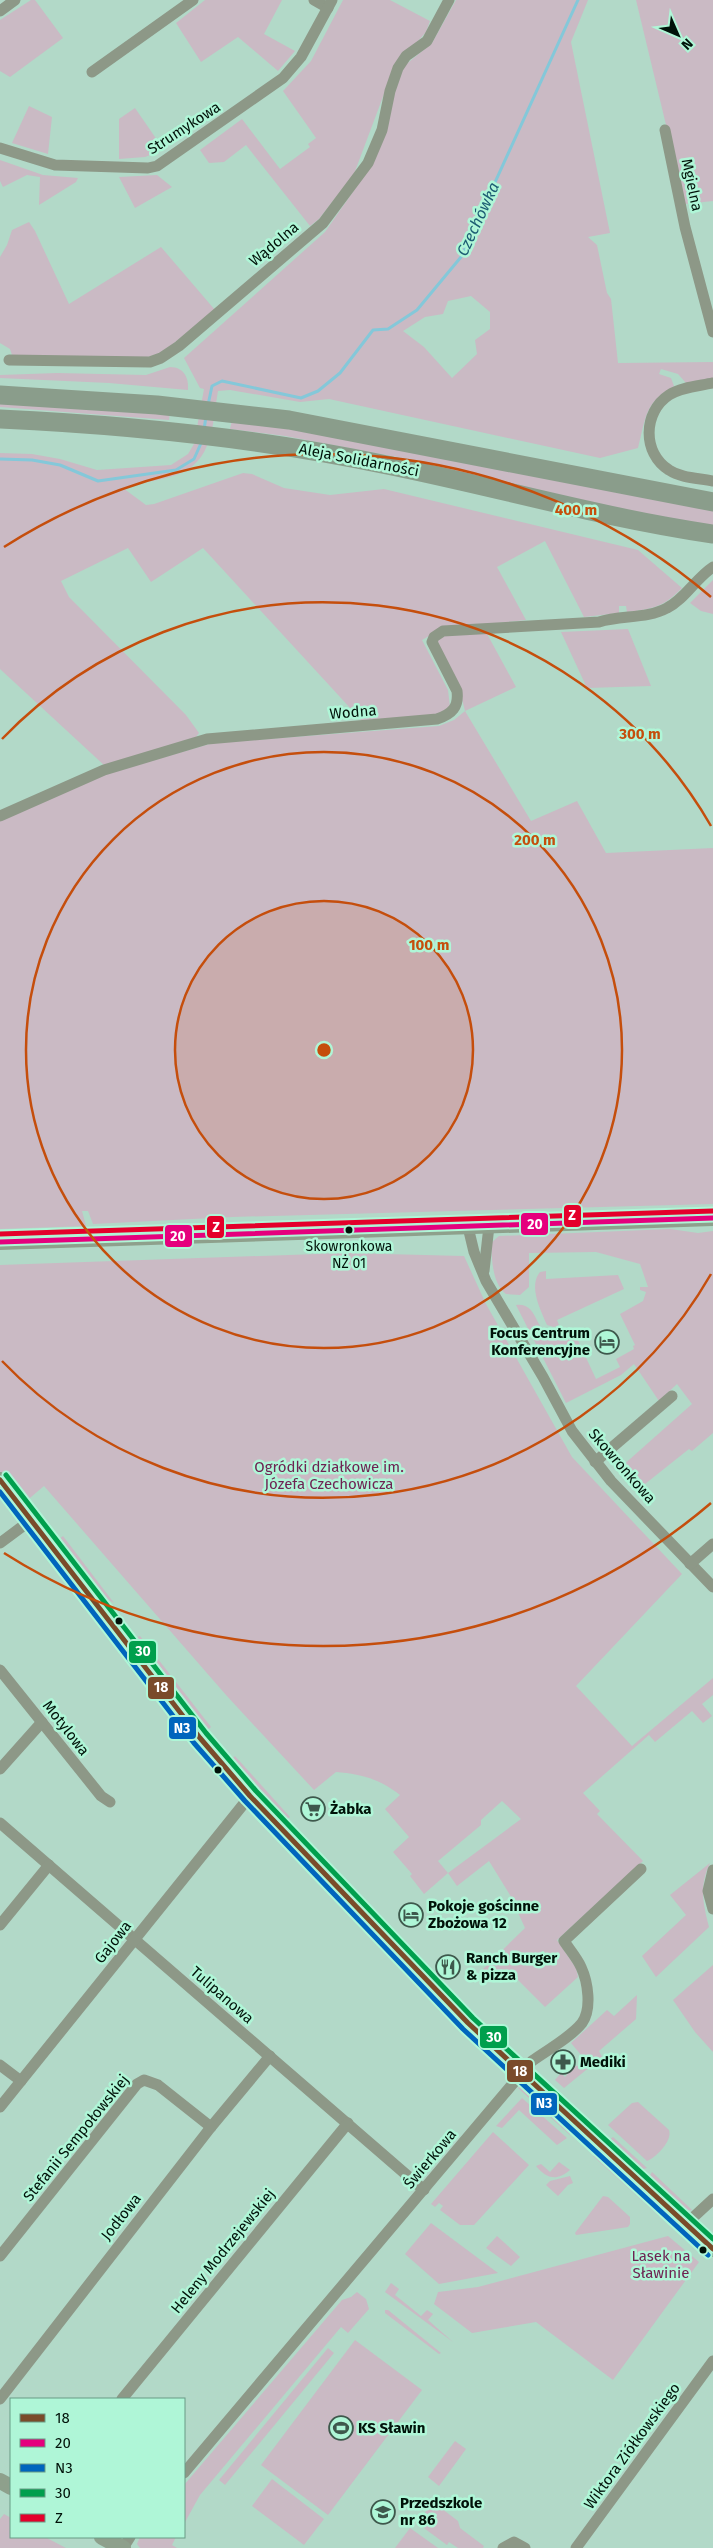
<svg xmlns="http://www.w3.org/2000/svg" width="713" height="2548" viewBox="0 0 713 2548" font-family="'Fira Sans',sans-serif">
  <rect width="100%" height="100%" fill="#b2d9c8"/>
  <g fill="#cabac4" fill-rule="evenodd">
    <path d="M 31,0 L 35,0 L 63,38 L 10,77 L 0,71 L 0,20 Z"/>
    <path d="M 205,0 L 282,0 L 264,34 L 295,51 L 278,71 L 238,37 L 201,62 L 176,23 Z"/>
    <path d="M 343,0 L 390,0 L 430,21 L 426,32 L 393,70 L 354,174 L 319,219 L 310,226 L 246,145 L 224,162 L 209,163 L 200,150 L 242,119 L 280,169 L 310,147 L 308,144 L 316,138 L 283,91 L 311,61 Z"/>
    <path d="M 456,0 L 588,0 L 571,42 L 610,233 L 588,237 L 597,245 L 607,293 L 611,299 L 618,363 L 713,362 L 713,378 L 686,383 L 678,374 L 661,369 L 659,374 L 671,378 L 674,386 C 644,403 646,418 638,448 L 600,458 L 329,399 L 300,402 L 230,390 L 218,391 C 212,424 214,462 176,475 C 159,481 140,482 123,488 L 146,505 L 154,504 L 243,473 L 252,474 L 284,488 L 330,495 L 384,489 L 638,550 L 682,588 C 664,607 652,609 627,612 L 626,606 L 619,606 L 619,613 L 584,617 L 545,541 L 497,567 L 526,620 L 441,629 L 422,640 L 448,690 L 450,707 L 444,714 L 363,722 L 203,548 L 151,582 L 128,548 L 61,581 L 69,597 L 186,715 L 199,733 L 196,737 L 105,766 L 0,669 L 0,453 L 32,454 L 60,459 L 97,470 L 171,465 L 188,454 L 194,444 L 204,389 L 200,388 L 184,358 L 325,232 L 366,173 L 404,66 L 432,43 ZM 471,296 L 490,312 L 490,329 L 475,340 L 477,354 L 452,378 L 424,347 L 403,331 L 425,317 L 443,314 L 448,301 Z"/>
    <path d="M 636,0 L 713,0 L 713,201 L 685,204 Z"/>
    <path d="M 29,106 L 52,117 L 48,154 L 12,143 Z"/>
    <path d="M 135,108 L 164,150 L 145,157 L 119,159 L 119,119 Z"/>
    <path d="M 0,160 L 43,175 L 78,178 L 76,182 L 39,205 L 40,177 L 27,175 L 3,187 L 0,181 Z"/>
    <path d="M 157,175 L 172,187 L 135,208 L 119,177 Z"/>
    <path d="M 29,222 L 35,231 L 69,304 L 161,247 L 215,310 L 163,352 L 145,358 L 12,355 L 10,349 L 0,343 L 0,257 L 7,245 L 12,230 Z"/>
    <path d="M 170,367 C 184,367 189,378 188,390 L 109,383 L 0,378 L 0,375 L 57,373 L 146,375 Z"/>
    <path d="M 0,400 L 170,411 L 169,420 L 0,407 Z"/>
    <path d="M 232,420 L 286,428 L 713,509 L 713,527 L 527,490 L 418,461 L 285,436 L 230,429 Z"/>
    <path d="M 713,580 L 713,614 L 701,611 L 690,603 Z"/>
    <path d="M 628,629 L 651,686 L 587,688 L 561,632 Z"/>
    <path d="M 486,632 L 516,687 L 465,711 L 531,821 L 577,801 L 606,853 L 713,848 L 713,1204 L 232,1217 L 93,1224 L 88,1211 L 82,1211 L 86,1226 L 0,1229 L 0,821 L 106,774 L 213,743 L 439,726 L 454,720 L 465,711 L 462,699 L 435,651 L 439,638 L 443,635 Z"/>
    <path d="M 670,1229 L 698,1233 L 713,1231 L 713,1433 L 692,1451 L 689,1449 L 640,1488 L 621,1467 L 692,1404 L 677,1384 L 659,1401 L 634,1364 L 621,1375 L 566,1403 L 516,1305 C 543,1302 531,1343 563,1332 L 565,1336 L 575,1334 L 596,1379 L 620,1367 L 616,1359 L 634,1349 L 633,1346 L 635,1345 L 620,1314 L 643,1301 L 646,1292 L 640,1290 L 640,1287 L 648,1287 L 640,1264 L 596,1252 L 529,1253 L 529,1287 L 520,1295 L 506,1294 C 492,1283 492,1260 491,1243 L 499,1236 Z"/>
    <path d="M 345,1253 L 464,1256 L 486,1304 L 572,1457 L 682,1574 L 576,1686 L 632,1746 L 713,1678 L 713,1695 L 702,1704 L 712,1716 L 703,1723 L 692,1711 L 655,1742 L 649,1735 L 583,1793 L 600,1811 L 597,1814 L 643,1861 L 557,1940 L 576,1968 L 578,1977 L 545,2007 L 507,1969 L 491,1983 L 480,1972 L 525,1928 L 510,1895 L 489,1861 L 457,1886 L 448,1873 L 424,1894 L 410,1876 L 412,1874 L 393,1852 L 409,1837 L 385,1809 L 400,1795 C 380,1779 361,1774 336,1772 L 314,1790 L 226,1695 L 44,1486 L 24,1503 L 0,1472 L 0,1265 ZM 502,1801 L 521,1819 L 448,1873 L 438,1861 L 481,1825 L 481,1820 Z"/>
    <path d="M 546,1271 L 546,1279 L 618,1275 L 624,1289 L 557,1320 L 559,1325 L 554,1327 L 547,1325 C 541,1311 528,1286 540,1272 Z"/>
    <path d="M 63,1536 L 114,1603 L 99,1594 L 58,1540 Z"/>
    <path d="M 140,1636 L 211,1727 L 206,1731 L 145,1653 L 137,1637 Z"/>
    <path d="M 235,1756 L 290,1817 L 285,1820 L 230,1761 Z"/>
    <path d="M 710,1863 C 699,1886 703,1903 709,1927 L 656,1977 L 642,1956 L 686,1915 L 670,1895 Z"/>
    <path d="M 713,1965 L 713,2052 L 695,2032 L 673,2000 Z"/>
    <path d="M 637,1995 L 636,2019 L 599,2051 L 602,2057 L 564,2088 L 555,2080 L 561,2073 L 565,2077 L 575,2066 L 578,2066 L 582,2056 L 571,2043 L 607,2010 L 614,2016 Z"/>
    <path d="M 521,2086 L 570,2129 L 570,2135 L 518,2088 Z"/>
    <path d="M 522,2098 L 567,2138 L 557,2145 L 519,2110 L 502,2128 L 496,2126 Z"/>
    <path d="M 638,2102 L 669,2130 C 673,2141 655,2158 647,2161 L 608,2125 L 632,2103 Z"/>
    <path d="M 493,2132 L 529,2165 L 474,2225 L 460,2225 L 440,2210 L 443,2206 L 439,2203 L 435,2207 L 431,2204 Z"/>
    <path d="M 613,2137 L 647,2168 L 640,2170 L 608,2141 Z"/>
    <path d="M 596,2153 L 661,2212 L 659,2216 L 593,2156 Z"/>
    <path d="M 559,2162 L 570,2170 C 556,2182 546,2178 536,2166 L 541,2164 L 550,2172 Z"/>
    <path d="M 652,2172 L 692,2210 L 684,2211 L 648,2179 Z"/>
    <path d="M 570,2176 L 573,2183 L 568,2185 L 558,2196 L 546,2185 L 550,2181 Z"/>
    <path d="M 603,2196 L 608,2197 L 630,2217 L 630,2224 L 628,2227 L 576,2235 L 575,2233 Z"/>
    <path d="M 431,2223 L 498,2273 L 439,2284 L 405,2254 Z"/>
    <path d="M 497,2236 L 520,2257 L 511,2266 L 486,2248 Z"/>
    <path d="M 668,2236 L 699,2262 L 613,2380 L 536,2322 L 472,2333 L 434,2304 L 438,2292 L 478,2287 Z"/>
    <path d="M 391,2283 L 399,2289 L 395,2295 L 421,2316 L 427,2310 L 433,2314 L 428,2320 L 453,2342 L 385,2292 Z"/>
    <path d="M 357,2292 L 366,2299 L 369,2309 L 348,2333 L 341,2327 L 200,2495 L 184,2524 L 184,2485 L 342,2300 L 351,2297 Z"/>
    <path d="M 385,2310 L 388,2310 L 441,2353 L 439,2354 L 385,2313 Z"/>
    <path d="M 355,2340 L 422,2390 L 328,2515 L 261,2465 Z"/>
    <path d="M 328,2348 L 334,2353 L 225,2485 L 219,2480 Z"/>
    <path d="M 455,2441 L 466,2449 L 439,2486 L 428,2477 Z"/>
    <path d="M 272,2479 L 324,2519 L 304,2545 L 252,2506 Z"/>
    <path d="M 433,2502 L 458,2521 L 460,2528 L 484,2546 L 483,2548 L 458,2548 L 449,2542 L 447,2545 L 417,2523 Z"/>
    <path d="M 4,2514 L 11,2518 L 11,2537 L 45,2537 L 66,2548 L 0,2548 L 0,2519 Z"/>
    <path d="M 410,2528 L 438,2548 L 395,2548 Z"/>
    <path d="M 140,2537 L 176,2537 L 172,2545 L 177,2548 L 140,2548 L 137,2544 Z"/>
  </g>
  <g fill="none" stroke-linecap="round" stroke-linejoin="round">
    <g stroke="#84c8d9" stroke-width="3">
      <path d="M 208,405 L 212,386 L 222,381 L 301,398 L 318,391 L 340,373 L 373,330 L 388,329 L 417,310 L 461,257 L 578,0"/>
      <path d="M 204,430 L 206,416"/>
      <path d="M 0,459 L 32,460 L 60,465 L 98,481 L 176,470 L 194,459 L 202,441"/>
    </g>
    <g stroke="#8d9887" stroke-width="11">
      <path d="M 314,0 L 328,8"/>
      <path d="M 0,11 L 15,0"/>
      <path d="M 92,72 L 193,0"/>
      <path d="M 665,130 L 685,227 L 713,332"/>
      <path d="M 0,148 L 55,165 L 148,168 L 157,166 L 283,78 L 301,57 L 332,0"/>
      <path d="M 9,360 L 150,362 L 161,358 L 179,346 L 323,223 L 368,163 L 382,130 L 390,91 L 398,68 L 406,56 L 427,41 L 449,0"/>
      <path d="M 713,383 C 699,386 681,387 669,395 C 643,412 642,453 669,470 C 681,478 698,478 713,481"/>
      <path d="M 0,816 L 104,770 L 207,739 L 437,719 C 452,714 459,707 457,691 L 432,642 L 434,637 L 443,631 L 599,622 C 621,615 647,619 667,608 C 685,599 696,578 713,567"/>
      <path d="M 468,1227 L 474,1252 L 486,1281 L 543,1377 L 572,1431 L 611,1481 L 713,1587"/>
      <path d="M 484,1271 L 489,1226"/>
      <path d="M 595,1462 L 672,1396"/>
      <path d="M 0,1543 L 31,1520"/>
      <path d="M 690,1564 L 713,1544"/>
      <path d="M 0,1670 L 101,1796 L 110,1802"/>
      <path d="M 0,1769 L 42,1722"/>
      <path d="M 0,1823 L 424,2190"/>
      <path d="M 713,1870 L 708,1891 L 713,1909"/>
      <path d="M 0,1925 L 49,1865"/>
      <path d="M 0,2065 L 21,2081"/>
      <path d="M 0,2107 L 250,1796"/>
      <path d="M 686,2224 L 713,2199"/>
      <path d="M 0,2256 L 137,2084 L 144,2080 L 158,2085 L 211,2127"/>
      <path d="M 0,2399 L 211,2127 L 270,2056"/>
      <path d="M 122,2399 L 348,2123"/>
      <path d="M 184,2473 L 532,2061 C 547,2050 570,2038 582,2023 C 592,2009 588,1982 581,1967 C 577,1958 569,1949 564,1941 L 641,1869"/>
      <path d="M 123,2548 L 130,2537"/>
      <path d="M 503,2548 L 514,2542 L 525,2548"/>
      <path d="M 576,2548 L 713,2361"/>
    </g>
    <g stroke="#8ea08c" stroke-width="16">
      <path d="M 0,1242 L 713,1218"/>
      <path d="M 0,1480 L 200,1738 L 250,1796 L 468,2023 L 713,2249"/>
      <path d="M 0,2481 L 11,2487"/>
      <path d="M 102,2537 L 123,2548"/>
    </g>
    <g stroke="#8a9d8b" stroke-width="19">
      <path d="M 0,395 L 157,405 L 289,420 L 713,502"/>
      <path d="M 0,419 C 130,425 259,438 387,465 C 496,487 603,518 713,534"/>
    </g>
    <g stroke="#aff6d7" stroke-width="9">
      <path id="bus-1" d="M 0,1480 L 200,1738 L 250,1796 L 468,2023 L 713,2249"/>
    </g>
    <g stroke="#aff6d7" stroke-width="9">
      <path id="bus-2" d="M 0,1242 L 713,1218"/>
    </g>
    <g stroke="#aff6d7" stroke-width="9">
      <path id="bus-3" d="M 0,1492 L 194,1743 L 245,1801 L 463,2029 L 708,2255"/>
    </g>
    <g stroke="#aff6d7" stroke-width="9">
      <path id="bus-4" d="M 6,1475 L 206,1733 L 256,1791 L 473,2018 L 713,2239"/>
    </g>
    <g stroke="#aff6d7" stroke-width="9">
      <path id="bus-5" d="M 0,1234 L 713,1211"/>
    </g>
    <use href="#bus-1" stroke="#7a4b2a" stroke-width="5"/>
    <use href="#bus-2" stroke="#e5007d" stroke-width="5"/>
    <use href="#bus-3" stroke="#0065bd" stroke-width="5"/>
    <use href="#bus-4" stroke="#009f4d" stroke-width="5"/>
    <use href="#bus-5" stroke="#e4002b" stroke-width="5"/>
  </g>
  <circle cx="324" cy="1050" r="149" fill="#c54e0c" fill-opacity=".12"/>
  <g fill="none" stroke="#c54e0c" stroke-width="2.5">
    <circle cx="324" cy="1050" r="149"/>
    <circle cx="324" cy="1050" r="298"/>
    <path d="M711 1274A447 447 0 0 1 2 1361M2 739A447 447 0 0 1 711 826"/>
    <path d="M711 1503A596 596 0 0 1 4 1553M4 547A596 596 0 0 1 711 597"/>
  </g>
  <defs>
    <g id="hotel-ring" transform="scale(1.25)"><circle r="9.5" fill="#aff6d7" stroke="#3e584c" stroke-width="1.5"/><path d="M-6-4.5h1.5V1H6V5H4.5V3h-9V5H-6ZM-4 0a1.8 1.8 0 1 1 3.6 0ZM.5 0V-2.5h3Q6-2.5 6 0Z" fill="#3e584c"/></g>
    <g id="supermarket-ring" transform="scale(1.25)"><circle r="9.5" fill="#aff6d7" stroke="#3e584c" stroke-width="1.5"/><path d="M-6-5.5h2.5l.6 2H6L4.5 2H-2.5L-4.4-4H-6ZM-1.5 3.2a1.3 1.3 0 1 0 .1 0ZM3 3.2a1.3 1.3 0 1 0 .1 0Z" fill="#3e584c"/></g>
    <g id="restaurant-ring" transform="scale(1.25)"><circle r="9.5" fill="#aff6d7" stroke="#3e584c" stroke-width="1.5"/><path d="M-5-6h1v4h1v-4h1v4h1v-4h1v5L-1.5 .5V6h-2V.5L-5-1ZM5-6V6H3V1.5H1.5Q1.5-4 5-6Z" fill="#3e584c"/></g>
    <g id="pharmacy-ring" transform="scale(1.25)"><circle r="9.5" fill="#aff6d7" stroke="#3e584c" stroke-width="1.5"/><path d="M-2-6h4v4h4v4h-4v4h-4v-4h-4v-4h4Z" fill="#3e584c"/></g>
    <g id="stadium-ring" transform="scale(1.25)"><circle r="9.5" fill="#aff6d7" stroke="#3e584c" stroke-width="1.5"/><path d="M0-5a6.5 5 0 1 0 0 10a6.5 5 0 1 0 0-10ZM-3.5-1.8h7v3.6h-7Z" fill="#3e584c"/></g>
    <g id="school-ring" transform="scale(1.25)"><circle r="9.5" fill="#aff6d7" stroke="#3e584c" stroke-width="1.5"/><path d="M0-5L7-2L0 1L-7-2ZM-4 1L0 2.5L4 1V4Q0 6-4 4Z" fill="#3e584c"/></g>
  </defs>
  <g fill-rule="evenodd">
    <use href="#hotel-ring" x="607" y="1342"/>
    <use href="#supermarket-ring" x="313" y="1809"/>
    <use href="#hotel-ring" x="411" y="1915"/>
    <use href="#restaurant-ring" x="448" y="1967"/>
    <use href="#pharmacy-ring" x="563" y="2062"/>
    <use href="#stadium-ring" x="341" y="2428"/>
    <use href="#school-ring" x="383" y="2512"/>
  </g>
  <g fill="#001209" stroke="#aff6d7" stroke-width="2">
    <circle cx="349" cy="1230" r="4.5"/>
    <circle cx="119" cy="1621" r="4.5"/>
    <circle cx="218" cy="1770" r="4.5"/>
    <circle cx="703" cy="2250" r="4.5"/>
  </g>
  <g text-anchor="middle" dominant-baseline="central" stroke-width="5" stroke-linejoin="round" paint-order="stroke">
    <g font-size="14" fill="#001209" stroke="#aff6d7">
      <text x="349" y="1246">Skowronkowa<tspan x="349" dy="17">NŻ 01</tspan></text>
    </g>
    <g font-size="15" fill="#001209" stroke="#aff6d7">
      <text transform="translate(184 128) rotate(-33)">Strumykowa</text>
      <text transform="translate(692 185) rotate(78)">Mgielna</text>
      <text transform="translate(274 244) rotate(-40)">Wądolna</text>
      <text transform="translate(359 460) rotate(11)">Aleja Solidarności</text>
      <text transform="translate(353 712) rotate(-5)">Wodna</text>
      <text transform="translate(622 1466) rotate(49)">Skowronkowa</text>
      <text transform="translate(66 1728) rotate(52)">Motylowa</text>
      <text transform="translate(113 1942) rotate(-52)">Gajowa</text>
      <text transform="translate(222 1995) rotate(41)">Tulipanowa</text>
      <text transform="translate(76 2138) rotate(-51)">Stefanii Sempołowskiej</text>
      <text transform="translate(430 2159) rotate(-50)">Świerkowa</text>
      <text transform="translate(121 2217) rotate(-52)">Jodłowa</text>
      <text transform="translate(223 2251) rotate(-51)">Heleny Modrzejewskiej</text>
      <text transform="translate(632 2446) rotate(-54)">Wiktora Ziółkowskiego</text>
    </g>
    <g font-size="15" font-weight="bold" fill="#001209" stroke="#aff6d7" text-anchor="start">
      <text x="590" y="1333" text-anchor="end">Focus Centrum<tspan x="590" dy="17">Konferencyjne</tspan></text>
      <text x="330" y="1809">Żabka</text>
      <text x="428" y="1906">Pokoje gościnne<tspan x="428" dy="17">Zbożowa 12</tspan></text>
      <text x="466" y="1958">Ranch Burger<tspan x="466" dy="17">&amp; pizza</tspan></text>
      <text x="580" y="2062">Mediki</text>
      <text x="358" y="2428">KS Sławin</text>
      <text x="400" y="2503">Przedszkole<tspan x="400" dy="17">nr 86</tspan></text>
    </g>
    <g font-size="15" fill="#6e2252" stroke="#aff6d7">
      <text x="329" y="1467">Ogródki działkowe im.<tspan x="329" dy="17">Józefa Czechowicza</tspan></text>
      <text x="661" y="2256">Lasek na<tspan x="661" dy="17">Sławinie</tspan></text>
    </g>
    <g font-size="16" font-style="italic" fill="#1d5d73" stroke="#aff6d7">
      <text transform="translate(478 219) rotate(-65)">Czechówka</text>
    </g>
  </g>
  <circle cx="324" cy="1050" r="8" fill="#c54e0c" stroke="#aff6d7" stroke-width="2.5"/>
  <g font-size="15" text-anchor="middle" font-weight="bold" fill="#c54e0c" stroke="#aff6d7" stroke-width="5" stroke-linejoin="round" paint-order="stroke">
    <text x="576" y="515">400 m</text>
    <text x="640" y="739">300 m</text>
    <text x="535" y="845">200 m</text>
    <text x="429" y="950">100 m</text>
  </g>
  <g stroke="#aff6d7" stroke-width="2">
    <rect x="563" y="1204" width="19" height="24" rx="5" fill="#e4002b"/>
    <rect x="520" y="1212" width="29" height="24" rx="5" fill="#e5007d"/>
    <rect x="206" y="1215" width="19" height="24" rx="5" fill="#e4002b"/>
    <rect x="164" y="1224" width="29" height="24" rx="5" fill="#e5007d"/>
    <rect x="128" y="1640" width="29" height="24" rx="5" fill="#009f4d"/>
    <rect x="147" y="1676" width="28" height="24" rx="5" fill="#7a4b2a"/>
    <rect x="168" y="1716" width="29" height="24" rx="5" fill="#0065bd"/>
    <rect x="479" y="2025" width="29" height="24" rx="5" fill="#009f4d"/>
    <rect x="506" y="2059" width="28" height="24" rx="5" fill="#7a4b2a"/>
    <rect x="530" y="2092" width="28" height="24" rx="5" fill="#0065bd"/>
  </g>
  <g font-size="14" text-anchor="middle" font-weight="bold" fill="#fff">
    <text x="572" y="1220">Z</text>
    <text x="535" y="1229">20</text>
    <text x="216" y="1232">Z</text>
    <text x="178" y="1241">20</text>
    <text x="143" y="1656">30</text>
    <text x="161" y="1692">18</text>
    <text x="182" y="1733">N3</text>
    <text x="494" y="2042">30</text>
    <text x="520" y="2076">18</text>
    <text x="544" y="2108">N3</text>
  </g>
  <rect x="10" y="2398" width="175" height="140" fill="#aff6d7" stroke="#699b85"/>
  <rect x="20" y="2414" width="25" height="8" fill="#7a4b2a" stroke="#699b85"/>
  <text x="55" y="2423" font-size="15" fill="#001209">18</text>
  <rect x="20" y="2439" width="25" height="8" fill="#e5007d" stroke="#699b85"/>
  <text x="55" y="2448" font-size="15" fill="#001209">20</text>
  <rect x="20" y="2464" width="25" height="8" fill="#0065bd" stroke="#699b85"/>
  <text x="55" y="2473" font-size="15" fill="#001209">N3</text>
  <rect x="20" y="2489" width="25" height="8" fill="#009f4d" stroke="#699b85"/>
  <text x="55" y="2498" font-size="15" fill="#001209">30</text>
  <rect x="20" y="2514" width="25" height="8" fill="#e4002b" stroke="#699b85"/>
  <text x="55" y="2523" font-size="15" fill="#001209">Z</text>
  <g transform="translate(678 35) rotate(135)" stroke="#aff6d7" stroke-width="4" paint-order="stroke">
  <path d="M0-4L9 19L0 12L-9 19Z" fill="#001209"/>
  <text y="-8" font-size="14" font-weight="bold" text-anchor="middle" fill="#001209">N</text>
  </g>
</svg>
